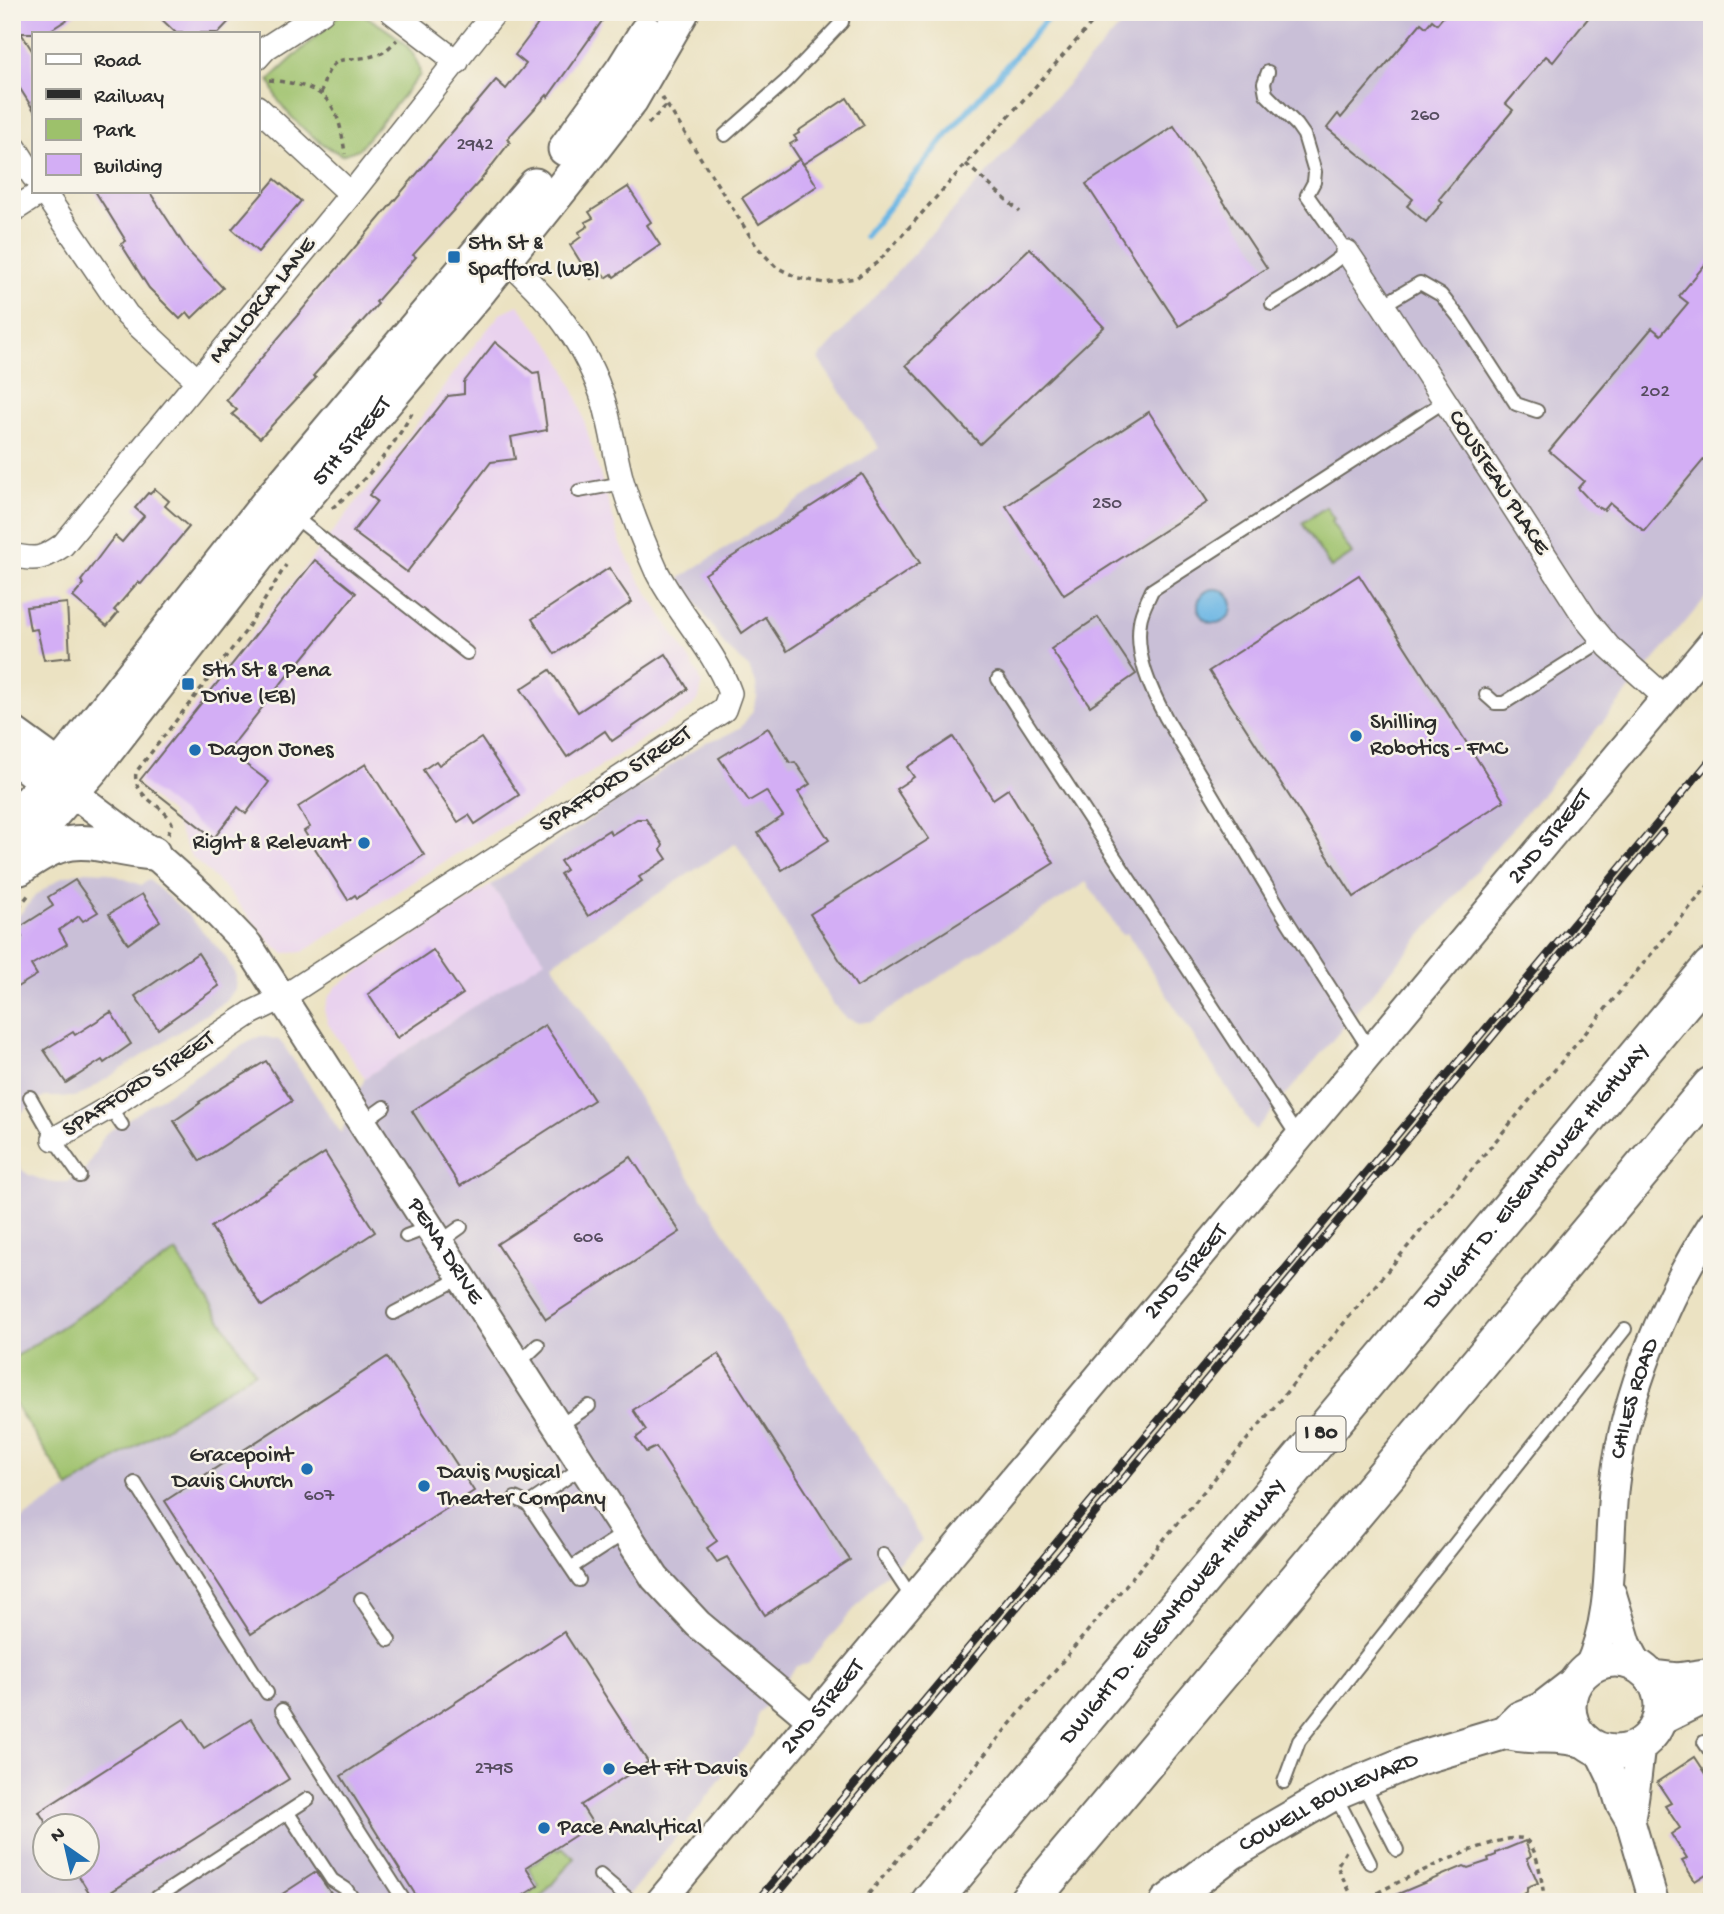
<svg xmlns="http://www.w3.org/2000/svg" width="1724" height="1914" viewBox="0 0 1724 1914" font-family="'Gochi Hand',sans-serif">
  <rect width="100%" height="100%" fill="#f7f3e8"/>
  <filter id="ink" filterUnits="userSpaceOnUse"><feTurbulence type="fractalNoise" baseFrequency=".0143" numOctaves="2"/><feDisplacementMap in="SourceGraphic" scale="14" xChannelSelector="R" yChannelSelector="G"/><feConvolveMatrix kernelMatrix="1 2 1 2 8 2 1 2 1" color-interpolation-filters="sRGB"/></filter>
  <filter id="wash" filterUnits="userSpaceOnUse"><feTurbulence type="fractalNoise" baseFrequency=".00686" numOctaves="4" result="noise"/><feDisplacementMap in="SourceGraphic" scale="28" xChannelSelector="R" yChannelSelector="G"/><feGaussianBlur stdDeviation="1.57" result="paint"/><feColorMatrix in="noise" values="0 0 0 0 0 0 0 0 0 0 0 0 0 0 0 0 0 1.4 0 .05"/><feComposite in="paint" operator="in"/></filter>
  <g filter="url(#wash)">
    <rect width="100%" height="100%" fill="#ebe2c2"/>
    <g fill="#e9d2ee">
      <path d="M 518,305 L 553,348 L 565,368 L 578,400 L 620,542 L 634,571 L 699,675 L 702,685 L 699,698 L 689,709 L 550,799 L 453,856 L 303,952 L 284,953 L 271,943 L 225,888 L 191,856 L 170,813 L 142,789 L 138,782 L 139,776 L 397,451 L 473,347 L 501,313 Z"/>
      <path d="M 491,885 L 546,960 L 365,1078 L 328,1024 L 324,1010 L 329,997 L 337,986 Z"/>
    </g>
    <g fill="#c9bfd7" fill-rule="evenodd">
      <path d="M 1133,12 L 1712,12 L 1712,590 L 1612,711 L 1256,1130 L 1249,1122 L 1127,933 L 1122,935 L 1086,882 L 872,1021 L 859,1023 L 846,1018 L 833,1004 L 736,843 L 552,963 L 922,1540 L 870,1590 L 808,1664 L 797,1666 L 758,1714 L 754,1735 L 682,1830 L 623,1902 L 13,1902 L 12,1526 L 69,1488 L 12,1400 L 12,1151 L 22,1170 L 29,1175 L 48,1182 L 67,1182 L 85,1170 L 105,1134 L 252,1039 L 262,1036 L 279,1040 L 284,1046 L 341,1133 L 365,1078 L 545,960 L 491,885 L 706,742 L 725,736 L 741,727 L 752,712 L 757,698 L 756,683 L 749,668 L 725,646 L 680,578 L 879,448 L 818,359 ZM 46,1826 L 88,1826 L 88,1868 L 46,1868 Z"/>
      <path d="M 86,871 L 106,872 L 141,885 L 149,880 L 189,916 L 225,956 L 236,976 L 235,989 L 226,1001 L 83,1094 L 73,1097 L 45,1097 L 36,1101 L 17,1116 L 12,1127 L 12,924 L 35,896 L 62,877 Z"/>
    </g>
    <g fill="#9dc16b" stroke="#64764b" stroke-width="2">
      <path d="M 360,12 C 384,29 418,43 420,75 L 359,149 L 342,155 C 319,144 293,122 278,100 C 274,94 274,87 269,80 L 340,14 Z"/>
      <path d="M 1326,507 L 1334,519 L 1331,521 L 1352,554 L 1331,568 L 1302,523 Z"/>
      <path d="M 176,1252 L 255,1372 L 69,1488 L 12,1400 L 12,1359 Z"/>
      <path d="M 562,1847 L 574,1858 L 537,1902 L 516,1902 L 539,1886 L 528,1867 L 557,1848 L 559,1850 Z"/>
    </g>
    <circle fill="#6bb6e4" stroke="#4b7088" stroke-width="2" cx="1215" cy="606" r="17"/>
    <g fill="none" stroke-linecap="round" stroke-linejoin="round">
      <path stroke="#6bb6e4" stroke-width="6" d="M 865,236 L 951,130 L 1053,12"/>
    </g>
    <g id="blocks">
      <g fill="#d3aef5">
        <path d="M 12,12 L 79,12 L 46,33 L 21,33 L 33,52 L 33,109 L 12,76 Z"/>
        <path d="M 154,12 L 238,12 L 218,33 L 176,33 Z"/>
        <path d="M 545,12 L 589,12 L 602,21 L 548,97 L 547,95 L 507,139 L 510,142 L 479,182 L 413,255 L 416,257 L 376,302 L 378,304 L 313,376 L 316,378 L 260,438 L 232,414 L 237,410 L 226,400 L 496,80 L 506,89 L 526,64 L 515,55 L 536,27 Z"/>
        <path d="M 1447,12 L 1593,12 L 1553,62 L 1546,56 L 1506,104 L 1513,110 L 1439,199 L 1443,202 L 1426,222 L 1407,206 L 1413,199 L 1327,128 L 1338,114 L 1341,118 L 1421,23 L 1426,27 L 1432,20 L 1437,24 Z"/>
        <path d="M 847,98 L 864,125 L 803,164 L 790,144 L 797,140 L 794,136 L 799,133 L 798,131 Z"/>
        <path d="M 1174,126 L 1267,268 L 1179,326 L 1086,184 Z"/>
        <path d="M 800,159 L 817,186 L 759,224 L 742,198 Z"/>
        <path d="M 275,179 L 301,201 L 258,252 L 232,229 Z"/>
        <path d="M 628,187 L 651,222 L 647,225 L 660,245 L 614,277 L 612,274 L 606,278 L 601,271 L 591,279 L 570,245 L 581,237 L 579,232 L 588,226 L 585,222 L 593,218 L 589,212 Z"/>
        <path d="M 95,191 L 149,191 L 188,251 L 223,288 L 192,318 L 187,312 L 180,319 L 149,288 L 121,244 L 126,241 Z"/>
        <path d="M 1030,248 L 1104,327 L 980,444 L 906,365 Z"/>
        <path d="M 1712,256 L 1712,450 L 1644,531 L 1610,503 L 1604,510 L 1594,505 L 1578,488 L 1584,481 L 1549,451 L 1652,328 L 1661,335 L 1688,303 L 1679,296 Z"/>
        <path d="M 495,342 L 533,373 L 539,372 L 547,430 L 511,437 L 515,459 L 491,462 L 407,572 L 353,532 L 377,501 L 369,495 L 448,396 L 464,394 L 464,382 Z"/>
        <path d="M 1149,412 L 1208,502 L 1064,595 L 1006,506 Z"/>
        <path d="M 862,474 L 920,563 L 787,651 L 765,617 L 742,633 L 705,574 Z"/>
        <path d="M 155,489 L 169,501 L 165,506 L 189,527 L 141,584 L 138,582 L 114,610 L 118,613 L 107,626 L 73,597 L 84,584 L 81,581 L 110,542 L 115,536 L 122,542 L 144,516 L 135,508 L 148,493 L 150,494 Z"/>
        <path d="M 315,560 L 356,593 L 299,663 L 298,662 L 228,751 L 269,782 L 246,814 L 238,807 L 214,838 L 140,780 Z"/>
        <path d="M 609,568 L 632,602 L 555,654 L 532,619 Z"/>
        <path d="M 1359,575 L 1504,801 L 1354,897 L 1209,671 Z"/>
        <path d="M 67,603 L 70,657 L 44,660 L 37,629 L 30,630 L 26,607 Z"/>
        <path d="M 1098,617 L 1136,674 L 1090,706 L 1051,649 Z"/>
        <path d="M 666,654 L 688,689 L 612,741 L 605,731 L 567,757 L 521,689 L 550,670 L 578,712 Z"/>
        <path d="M 768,728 L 790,763 L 795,762 L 810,784 L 798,792 L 829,840 L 782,870 L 758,833 L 783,816 L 766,791 L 749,801 L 719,758 Z"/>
        <path d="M 953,737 L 993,799 L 1008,789 L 1054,863 L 857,987 L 810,914 L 929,839 L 896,789 L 914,777 L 907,767 Z"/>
        <path d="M 481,738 L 519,795 L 475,824 L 469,815 L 458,822 L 423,770 L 436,761 L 439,765 Z"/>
        <path d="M 366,764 L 424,855 L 357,898 L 355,895 L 348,900 L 304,831 L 310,827 L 298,807 Z"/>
        <path d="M 637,819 L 646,819 L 663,845 L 661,850 L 667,859 L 639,877 L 642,881 L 588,916 L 560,874 L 566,870 L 560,861 L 609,830 L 611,835 Z"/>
        <path d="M 75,880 L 98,912 L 83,921 L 79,916 L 59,930 L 67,944 L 31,965 L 37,975 L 12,990 L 12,944 L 22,937 L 17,929 L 53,906 L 48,897 Z"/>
        <path d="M 142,894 L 160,921 L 128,944 L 109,914 Z"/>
        <path d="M 433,950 L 463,994 L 397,1038 L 368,994 Z"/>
        <path d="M 198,953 L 219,986 L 158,1029 L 135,996 Z"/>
        <path d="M 111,1012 L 131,1044 L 104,1063 L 102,1060 L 66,1083 L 44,1050 L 73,1032 L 75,1035 Z"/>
        <path d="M 545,1025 L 594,1100 L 460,1186 L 412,1111 Z"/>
        <path d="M 266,1061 L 292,1101 L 200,1161 L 174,1121 L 200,1103 L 199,1102 Z"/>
        <path d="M 325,1153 L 375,1232 L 262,1306 L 211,1227 Z"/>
        <path d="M 631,1157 L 680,1232 L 546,1319 L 497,1244 Z"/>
        <path d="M 718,1354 L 850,1560 L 765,1615 L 727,1557 L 717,1562 L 707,1548 L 717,1541 L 656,1447 L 646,1452 L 636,1438 L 646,1430 L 633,1410 Z"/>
        <path d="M 387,1357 L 474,1491 L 251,1634 L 165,1501 Z"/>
        <path d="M 564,1632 L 648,1762 L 581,1805 L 593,1824 L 526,1867 L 538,1886 L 513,1902 L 420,1902 L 341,1776 Z"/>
        <path d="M 184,1719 L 204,1748 L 251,1719 L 289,1779 L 95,1902 L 74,1868 L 88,1868 L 88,1826 L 48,1826 L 39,1812 Z"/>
        <path d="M 1695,1757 L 1712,1783 L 1712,1870 L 1695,1881 L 1682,1861 L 1687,1859 L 1671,1834 L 1680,1828 L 1665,1806 L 1671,1803 L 1657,1782 Z"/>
        <path d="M 1525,1841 L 1531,1856 L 1527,1858 L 1538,1883 L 1527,1887 L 1527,1892 L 1519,1897 L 1519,1900 L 1513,1902 L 1379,1902 L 1464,1866 L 1468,1868 L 1489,1861 L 1488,1858 L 1496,1855 L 1496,1853 Z"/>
        <path d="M 316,1872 L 337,1902 L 270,1902 Z"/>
      </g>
    </g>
  </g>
  <g filter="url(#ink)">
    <use href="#blocks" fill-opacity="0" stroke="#6e6b60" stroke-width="2"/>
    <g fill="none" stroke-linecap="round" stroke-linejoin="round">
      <g stroke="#6e6b60" stroke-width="16">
        <g id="service">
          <path d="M 1268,72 L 1264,83 L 1266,94 L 1297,125 L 1304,135 L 1315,172 L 1314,182 L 1307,195 L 1347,252 L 1303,285 L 1272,304"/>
          <path d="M 725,135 L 786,81 L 842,22 L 843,12"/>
          <path d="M 1383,305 L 1420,283 L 1441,295 L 1462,321 L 1516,404 L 1537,411"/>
          <path d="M 579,491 L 623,483"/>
          <path d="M 291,514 L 467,653"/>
          <path d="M 998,679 L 1298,1137"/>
          <path d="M 1486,695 L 1495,703 L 1504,703 L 1603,640"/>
          <path d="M 1370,1050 L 1288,922 L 1166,718 C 1150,688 1135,656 1140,622 C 1141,611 1148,600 1152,590 L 1445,401"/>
          <path d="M 30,1097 L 54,1139 L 80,1176"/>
          <path d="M 110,1107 L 122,1125"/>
          <path d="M 363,1122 L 384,1107"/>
          <path d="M 406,1236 L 430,1227"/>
          <path d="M 440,1242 L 461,1227"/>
          <path d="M 394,1313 L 462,1277"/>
          <path d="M 518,1364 L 538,1345"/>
          <path d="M 559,1426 L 589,1406"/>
          <path d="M 135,1483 L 267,1693"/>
          <path d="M 515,1498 L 528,1504 L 579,1580"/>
          <path d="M 528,1504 L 584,1466"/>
          <path d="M 883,1554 L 912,1598"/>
          <path d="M 572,1567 L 626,1532"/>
          <path d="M 361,1599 L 389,1640"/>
          <path d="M 282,1710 L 405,1902"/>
          <path d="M 1704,1742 L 1712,1754"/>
          <path d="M 1284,1782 L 1299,1741 L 1625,1329"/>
          <path d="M 1362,1782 L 1397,1850"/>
          <path d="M 1334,1793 L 1370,1863"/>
          <path d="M 288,1813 L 332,1880 L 346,1889 L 355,1902"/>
          <path d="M 600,1875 L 632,1902"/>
          <path d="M 150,1902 L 308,1799"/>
        </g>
      </g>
      <g stroke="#6e6b60" stroke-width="26">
        <g id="minor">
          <path d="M 392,12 L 457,62"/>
          <path d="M 257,58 L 266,48 L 322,12"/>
          <path d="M 257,107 L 351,194"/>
          <path d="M 12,143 L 33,176"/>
          <path d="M 43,191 L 127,315 L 197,380"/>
          <path d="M 12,211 L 43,191"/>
          <path d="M 1347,252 L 1383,305 L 1586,619 L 1609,647 L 1666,698"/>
          <path d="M 12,555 C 36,561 43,559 63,545 L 351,194 L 495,12"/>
          <path d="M 54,1139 L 110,1107 L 251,1013 L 282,998 L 724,710 L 730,693 C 714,648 677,613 656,570 C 643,541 631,512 622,481 C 614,452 611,421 601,393 C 580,333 542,290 494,250"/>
        </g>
      </g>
      <g stroke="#6e6b60" stroke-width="32">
        <g id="tertiary">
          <path d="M 12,730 L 60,765 L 69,785"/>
          <path id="s1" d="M 12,758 L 44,783 L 72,792 L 153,853 L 201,896 L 248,945 L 655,1578 L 698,1624 L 811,1719"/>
          <path d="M 1612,1594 L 1627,1644 L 1639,1667"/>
          <path id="s2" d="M 1588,1669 C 1616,1609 1606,1543 1615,1479 C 1626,1393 1665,1298 1712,1225"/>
          <path d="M 1598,1749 L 1613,1780 L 1620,1803 L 1630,1820 L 1654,1902"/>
          <path d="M 1630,1820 C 1636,1795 1637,1769 1641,1743"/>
          <path id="s3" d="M 660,1902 L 1712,643"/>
        </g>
      </g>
      <g stroke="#6e6b60" stroke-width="37">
        <g id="secondary">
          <path d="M 565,149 L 623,69 L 646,32"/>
          <path d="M 12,821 L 72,751 L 270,500 L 535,185"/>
          <path id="s4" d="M 12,866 L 44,824 L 94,767 L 291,514 L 481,289 L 590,153 L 631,100 L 682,12"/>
          <path d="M 20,868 C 77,825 92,848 153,853"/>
          <circle cx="1615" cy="1706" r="46"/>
          <path d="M 1651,1677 L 1677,1680 L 1712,1675"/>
          <path d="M 1659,1719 L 1695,1701 L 1712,1696"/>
          <path d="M 1506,1732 C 1535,1740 1555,1732 1585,1741"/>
          <path id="s5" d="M 1167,1902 L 1231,1853 L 1334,1793 L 1416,1759 L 1506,1732 L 1520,1718 L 1542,1709 L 1573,1685"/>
        </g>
      </g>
      <g stroke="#6e6b60" stroke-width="42">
        <g id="motorway">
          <path id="s6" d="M 931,1902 L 1712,967"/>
          <path d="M 1028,1902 L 1712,1086"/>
        </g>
      </g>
      <g stroke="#6e6b60" stroke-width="3.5" stroke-dasharray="5 5" stroke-linecap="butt">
        <path d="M 269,80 C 325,86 338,98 345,154"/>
        <path d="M 321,94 C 332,45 346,66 379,54 C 386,52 391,45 397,40"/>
        <path d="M 662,97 L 757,247 L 776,267 L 798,278 L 825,283 L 856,278 L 879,261 L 1102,12"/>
        <path d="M 648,124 L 667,105"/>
        <path d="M 966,164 L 1020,212"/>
        <path d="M 332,508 C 366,481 391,451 412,413"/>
        <path d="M 168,834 L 172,823 C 163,803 132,798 136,772 L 245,632 L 286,565"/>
        <path d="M 12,915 L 31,892"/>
        <path d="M 1346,1851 L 1337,1866 L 1355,1902"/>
        <path d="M 862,1902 L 1712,881"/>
        <path d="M 1360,1902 C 1381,1890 1508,1826 1526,1840 C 1539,1850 1542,1886 1545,1902"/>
        <path d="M 1687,1902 L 1712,1887"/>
      </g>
      <use href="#service" stroke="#fff" stroke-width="12"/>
      <use href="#minor" stroke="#fff" stroke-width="23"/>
      <use href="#tertiary" stroke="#fff" stroke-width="28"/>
      <use href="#secondary" stroke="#fff" stroke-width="33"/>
      <use href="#motorway" stroke="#fff" stroke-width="38"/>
      <g stroke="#2b2b2b" stroke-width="8">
        <g id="rail">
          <path d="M 756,1902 L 1712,758"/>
          <path d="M 771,1902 L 1663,832"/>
        </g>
      </g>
      <use href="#rail" stroke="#f7f3e8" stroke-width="5" stroke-dasharray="16" stroke-linecap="butt"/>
    </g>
  </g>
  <g fill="#1f6fb2" stroke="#f7f3e8" stroke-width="2.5">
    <rect x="447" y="250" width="14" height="14" rx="3.5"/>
    <rect x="181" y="677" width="14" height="14" rx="3.5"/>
    <circle cx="1356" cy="736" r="7"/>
    <circle cx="195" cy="750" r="7"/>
    <circle cx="364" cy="843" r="7"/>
    <circle cx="307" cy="1469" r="7"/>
    <circle cx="424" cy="1486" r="7"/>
    <circle cx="609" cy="1769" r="7"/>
    <circle cx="544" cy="1828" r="7"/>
  </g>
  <g text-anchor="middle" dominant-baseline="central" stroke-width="5" stroke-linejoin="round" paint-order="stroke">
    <g font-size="19" fill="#554c5e">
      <text x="1425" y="116">260</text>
      <text x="475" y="145">2942</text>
      <text x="1655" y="392">202</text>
      <text x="1107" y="504">250</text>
      <text x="588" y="1238">606</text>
      <text x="319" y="1496">607</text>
      <text x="494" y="1769">2795</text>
    </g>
    <rect fill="#f7f3e8" stroke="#686764" stroke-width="2" x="1296.5" y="1416.5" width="49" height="35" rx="5"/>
    <g font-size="21" font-weight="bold" fill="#2b2b2b">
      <text x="1321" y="1434">I 80</text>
    </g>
    <g font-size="23" fill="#2b2b2b" stroke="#f7f3e8" text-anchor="start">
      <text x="468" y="244">5th St &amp;<tspan x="468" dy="26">Spafford (WB)</tspan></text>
      <text x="202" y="671">5th St &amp; Pena<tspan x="202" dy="26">Drive (EB)</tspan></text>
      <text x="1370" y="723">Shilling<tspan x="1370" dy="26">Robotics - FMC</tspan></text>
      <text x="209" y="750">Dagon Jones</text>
      <text x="350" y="843" text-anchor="end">Right &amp; Relevant</text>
      <text x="293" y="1456" text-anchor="end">Gracepoint<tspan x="293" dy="26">Davis Church</tspan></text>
      <text x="438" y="1473">Davis Musical<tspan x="438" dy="26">Theater Company</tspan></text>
      <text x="623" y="1769">Get Fit Davis</text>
      <text x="558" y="1828">Pace Analytical</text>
    </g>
    <g font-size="23" fill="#2b2b2b" stroke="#f7f3e8">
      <text transform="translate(263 301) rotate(-51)">MALLORCA LANE</text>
      <text stroke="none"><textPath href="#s4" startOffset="544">5TH STREET</textPath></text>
      <text transform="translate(1498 483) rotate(57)">COUSTEAU PLACE</text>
      <text transform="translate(616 780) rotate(-33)">SPAFFORD STREET</text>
      <text stroke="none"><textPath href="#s3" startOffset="1388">2ND STREET</textPath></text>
      <text transform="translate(139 1085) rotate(-33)">SPAFFORD STREET</text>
      <text stroke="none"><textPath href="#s6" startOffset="945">DWIGHT D. EISENHOWER HIGHWAY</textPath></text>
      <text stroke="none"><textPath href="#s1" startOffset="668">PENA DRIVE</textPath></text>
      <text stroke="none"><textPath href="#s3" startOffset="821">2ND STREET</textPath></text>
      <text stroke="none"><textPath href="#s2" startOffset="276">CHILES ROAD</textPath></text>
      <text stroke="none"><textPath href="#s6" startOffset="378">DWIGHT D. EISENHOWER HIGHWAY</textPath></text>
      <text stroke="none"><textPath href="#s3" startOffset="254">2ND STREET</textPath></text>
      <text stroke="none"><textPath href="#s5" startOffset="191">COWELL BOULEVARD</textPath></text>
    </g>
  </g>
  <rect width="1724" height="1914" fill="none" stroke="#f7f3e8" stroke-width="42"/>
  <rect x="32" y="32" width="228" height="161" fill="#f7f3e8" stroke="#a5a39c" stroke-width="2"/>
  <rect x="46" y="54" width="35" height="10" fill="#ffffff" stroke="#a5a39c" stroke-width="2"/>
  <text x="94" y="66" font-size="21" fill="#2b2b2b">Road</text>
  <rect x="46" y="89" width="35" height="10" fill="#2b2b2b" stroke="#a5a39c" stroke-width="2"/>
  <text x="94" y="102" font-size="21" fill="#2b2b2b">Railway</text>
  <rect x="46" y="119" width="35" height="21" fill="#9dc16b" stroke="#a5a39c" stroke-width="2"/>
  <text x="94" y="136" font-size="21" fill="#2b2b2b">Park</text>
  <rect x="46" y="154" width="35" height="21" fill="#d3aef5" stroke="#a5a39c" stroke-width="2"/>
  <text x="94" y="172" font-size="21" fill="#2b2b2b">Building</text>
  <g transform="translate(66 1847) rotate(326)"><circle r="33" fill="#f7f3e8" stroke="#a5a39c" stroke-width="2"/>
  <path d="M0-5L12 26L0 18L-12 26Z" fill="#1f6fb2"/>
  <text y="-10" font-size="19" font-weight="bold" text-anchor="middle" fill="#2b2b2b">N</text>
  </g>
</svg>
